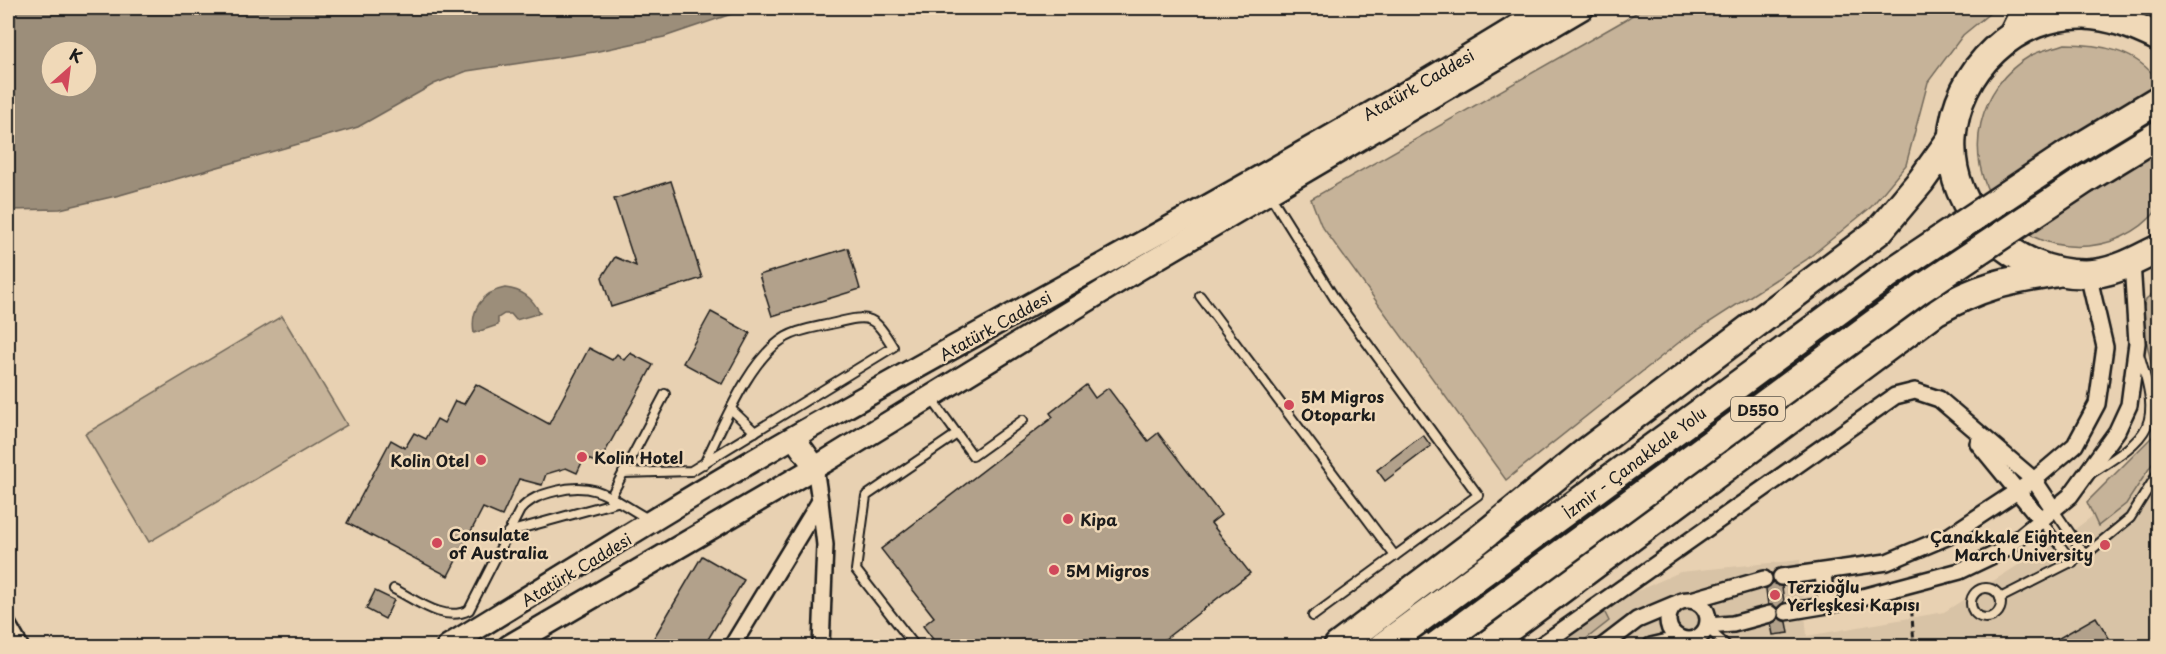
<svg xmlns="http://www.w3.org/2000/svg" width="2166" height="654" viewBox="0 0 2166 654" font-family="'Playpen Sans',sans-serif">
  <rect width="100%" height="100%" fill="#e8d1b2"/>
  <filter id="ink" filterUnits="userSpaceOnUse"><feTurbulence type="fractalNoise" baseFrequency=".0167" numOctaves="2"/><feDisplacementMap in="SourceGraphic" scale="12" xChannelSelector="R" yChannelSelector="G"/><feConvolveMatrix kernelMatrix="1 2 1 2 8 2 1 2 1" color-interpolation-filters="sRGB"/></filter>
  <g filter="url(#ink)">
    <path fill="#d8c3a6" d="M 2158,467 L 2158,646 L 1549,646 L 1617,600 L 1680,572 L 1800,560 L 1807,636 L 1944,612 L 2074,530 Z"/>
    <g fill="#c6b399" stroke="#71685a" stroke-width="1.5">
      <path d="M 1643,8 L 1996,8 L 1963,35 L 1928,82 L 1906,165 L 1871,207 L 1806,260 L 1682,340 L 1506,480 L 1321,225 L 1311,199 L 1625,20 Z"/>
      <path d="M 2065,44 C 2099,44 2137,50 2158,81 L 2158,209 C 2119,259 2034,260 1997,206 C 1962,156 1978,86 2030,56 C 2040,50 2054,48 2065,44 Z"/>
      <path d="M 2158,289 L 2158,396 L 2141,315 L 2146,299 Z"/>
      <path d="M 282,316 L 347,425 L 149,542 L 85,434 Z"/>
      <path d="M 2158,403 L 2158,455 L 2126,504 L 2098,526 L 2087,502 L 2154,435 Z"/>
      <path d="M 1603,609 L 1609,621 L 1577,646 L 1549,646 Z"/>
    </g>
    <g fill="#9c8e7a" stroke="#696054" stroke-width="1.5" fill-rule="evenodd">
      <path d="M 8,8 L 749,8 L 664,37 L 594,52 L 467,71 L 434,84 L 358,127 L 120,195 L 60,209 L 8,210 ZM 51,51 L 87,51 L 87,87 L 51,87 Z"/>
      <path d="M 505,288 C 522,290 532,297 540,313 L 516,320 L 511,314 L 504,314 L 498,318 L 498,325 L 474,333 C 470,310 482,292 505,288 Z"/>
    </g>
    <g fill="#b2a18b" stroke="#1c1c1c" stroke-width="1.5">
      <path d="M 671,181 L 702,278 L 611,307 L 602,277 L 615,257 L 636,266 L 614,199 Z"/>
      <path d="M 848,248 L 860,289 L 772,316 L 759,275 Z"/>
      <path d="M 711,312 L 750,333 L 722,384 L 683,363 Z"/>
      <path d="M 589,348 L 612,360 L 617,354 L 624,360 L 630,353 L 653,365 L 599,463 L 584,458 L 577,473 L 566,468 L 546,474 L 542,485 L 519,479 L 502,516 L 483,508 L 448,576 L 347,523 L 391,440 L 405,448 L 414,433 L 426,439 L 437,419 L 444,423 L 455,401 L 464,404 L 476,384 L 549,424 Z"/>
      <path d="M 1086,385 L 1095,398 L 1108,388 L 1148,441 L 1158,433 L 1221,515 L 1211,523 L 1250,573 L 1156,646 L 938,646 L 923,626 L 934,617 L 881,549 L 1053,417 L 1050,413 Z"/>
      <path d="M 1423,435 L 1431,446 L 1385,481 L 1377,470 Z"/>
      <path d="M 702,556 L 744,580 L 704,646 L 661,646 L 652,641 Z"/>
      <path d="M 1773,582 L 1782,587 L 1784,602 L 1777,608 L 1768,605 L 1766,589 Z"/>
      <path d="M 375,591 L 394,600 L 385,619 L 366,609 Z"/>
      <path d="M 2096,617 L 2114,646 L 2045,646 Z"/>
      <path d="M 1779,618 L 1787,622 L 1789,633 L 1773,635 L 1771,624 Z"/>
    </g>
    <g fill="none" stroke-linecap="round" stroke-linejoin="round">
      <g stroke="#1c1c1c" stroke-width="12">
        <g id="lane">
          <path d="M 1270,195 L 1335,299 L 1478,495 L 1313,616"/>
          <path d="M 1200,296 L 1395,556"/>
          <path d="M 931,398 L 973,456 L 1023,420"/>
          <path d="M 732,410 L 755,432"/>
          <path d="M 623,473 L 691,471 L 893,347 C 874,316 871,314 835,323 C 819,327 800,329 786,337 C 749,358 723,426 704,464"/>
          <path d="M 2090,474 C 2152,435 2162,427 2139,354"/>
          <path d="M 610,498 L 665,394"/>
          <path d="M 2054,510 L 2085,555"/>
          <path d="M 2042,521 L 2073,563"/>
          <path d="M 508,532 L 617,502"/>
          <circle cx="1986" cy="603" r="15"/>
          <path d="M 394,589 C 416,600 444,623 469,610 L 520,510 C 531,498 540,495 556,491 C 598,480 614,501 650,520"/>
          <path d="M 2000,598 L 2085,555 L 2130,518 L 2158,473"/>
          <path d="M 1707,628 L 1727,646"/>
          <path d="M 1688,640 L 1693,646"/>
          <path d="M 915,646 L 856,570 L 866,496 L 957,434"/>
        </g>
      </g>
      <g stroke="#1c1c1c" stroke-width="20">
        <g id="street">
          <path d="M 1978,443 L 2042,521"/>
          <path d="M 820,501 L 825,545 L 821,646"/>
          <path d="M 1823,573 L 1826,605"/>
          <path d="M 1781,577 L 1887,562 L 1949,536 L 2034,480 L 2075,445 L 2097,404 L 2105,347 L 2088,274"/>
          <circle cx="1688" cy="620" r="20"/>
          <path d="M 1691,600 L 1764,579"/>
          <path d="M 1786,612 L 1840,603 L 1960,571 L 2004,550 L 2070,496 L 2117,431 L 2129,405 L 2137,343 L 2132,262"/>
          <path d="M 8,625 L 20,646"/>
          <path d="M 1708,626 L 1733,624 L 1770,614"/>
          <path d="M 732,646 L 820,501 L 815,467"/>
          <path d="M 1540,646 L 1895,396 L 1915,391 L 1939,399 L 2034,480 L 2054,510"/>
          <path d="M 1603,646 L 1637,620 L 1675,604"/>
          <path d="M 1651,646 L 1681,639"/>
        </g>
      </g>
      <g stroke="#1c1c1c" stroke-width="26">
        <g id="secondary">
          <path d="M 2009,36 L 2023,8"/>
          <path d="M 794,438 L 815,467"/>
          <path d="M 448,646 C 571,571 694,493 820,422 C 1062,285 1309,155 1546,8"/>
          <path d="M 509,646 L 826,461 L 1134,272 L 1583,8"/>
        </g>
      </g>
      <g stroke="#1c1c1c" stroke-width="32">
        <g id="highway">
          <path d="M 2158,37 C 2135,26 2111,16 2085,15 C 2016,13 1956,70 1952,138 C 1947,213 2014,275 2086,274 C 2112,274 2136,260 2158,249"/>
          <path d="M 2067,155 L 2158,100"/>
          <path d="M 2086,179 L 2158,135"/>
          <path d="M 1338,646 L 1477,541 L 1586,452 L 1879,231 L 1921,181 L 1951,139"/>
          <path d="M 1383,646 L 1887,275"/>
          <path d="M 1485,646 L 1936,311 C 1981,286 2005,281 2055,273"/>
        </g>
      </g>
      <path stroke="#1c1c1c" stroke-width="3" stroke-dasharray="6 4.5" stroke-linecap="butt" d="M 1911,600 L 1914,646"/>
      <use href="#lane" stroke="#f0d9b8" stroke-width="8"/>
      <use href="#street" stroke="#f0d9b8" stroke-width="15"/>
      <use href="#secondary" stroke="#f0d9b8" stroke-width="21"/>
      <use href="#highway" stroke="#f0d9b8" stroke-width="27"/>
      <g stroke="#1c1c1c" stroke-width="32" stroke-linecap="butt">
        <g id="highway-bridge">
          <path d="M 1887,275 L 2067,155"/>
          <path d="M 1436,646 L 1921,289 L 2086,179"/>
        </g>
      </g>
      <use href="#highway-bridge" stroke="#f0d9b8" stroke-width="27"/>
    </g>
  </g>
  <g fill="#d1495b" stroke="#f0d9b8" stroke-width="2">
    <circle cx="1289" cy="405" r="6"/>
    <circle cx="582" cy="457" r="6"/>
    <circle cx="481" cy="460" r="6"/>
    <circle cx="1068" cy="519" r="6"/>
    <circle cx="437" cy="543" r="6"/>
    <circle cx="2105" cy="545" r="6"/>
    <circle cx="1054" cy="570" r="6"/>
    <circle cx="1775" cy="595" r="6"/>
  </g>
  <g text-anchor="middle" dominant-baseline="central" stroke-width="5" stroke-linejoin="round" paint-order="stroke">
    <rect fill="#f0d9b8" stroke="#5c554b" stroke-width="1.5" x="1731" y="397" width="54" height="24" rx="4.5"/>
    <g font-size="15" font-weight="bold" fill="#1c1c1c">
      <text x="1758" y="409">D550</text>
    </g>
    <g font-size="16" fill="#1c1c1c" stroke="#f0d9b8">
      <text transform="translate(1418 84) rotate(-30)">Atatürk Caddesi</text>
      <text transform="translate(995 325) rotate(-29)">Atatürk Caddesi</text>
      <text transform="translate(1634 462) rotate(-37)">İzmir - Çanakkale Yolu</text>
      <text transform="translate(576 569) rotate(-31)">Atatürk Caddesi</text>
    </g>
    <g font-size="16" font-weight="bold" fill="#1c1c1c" stroke="#f0d9b8" text-anchor="start">
      <text x="1301" y="396">5M Migros<tspan x="1301" dy="18">Otoparkı</tspan></text>
      <text x="594" y="457">Kolin Hotel</text>
      <text x="469" y="460" text-anchor="end">Kolin Otel</text>
      <text x="1080" y="519">Kipa</text>
      <text x="449" y="534">Consulate<tspan x="449" dy="18">of Australia</tspan></text>
      <text x="2093" y="536" text-anchor="end">Çanakkale Eighteen<tspan x="2093" dy="18">March University</tspan></text>
      <text x="1066" y="570">5M Migros</text>
      <text x="1787" y="586">Terzioğlu<tspan x="1787" dy="18">Yerleşkesi Kapısı</tspan></text>
    </g>
  </g>
  <rect width="2166" height="654" fill="none" stroke="#f0d9b8" stroke-width="30"/>
  <rect x="15" y="15" width="2136" height="624" fill="none" stroke="#1c1c1c" stroke-width="2" filter="url(#ink)"/>
  <g transform="translate(69 69) rotate(28)"><circle r="28" fill="#f0d9b8" stroke="#9b8d7a" stroke-width="1.5"/>
  <path d="M0-4.5L10 22L0 15L-10 22Z" fill="#d1495b"/>
  <text y="-9" font-size="16" font-weight="bold" text-anchor="middle" fill="#1c1c1c">K</text>
  </g>
</svg>
